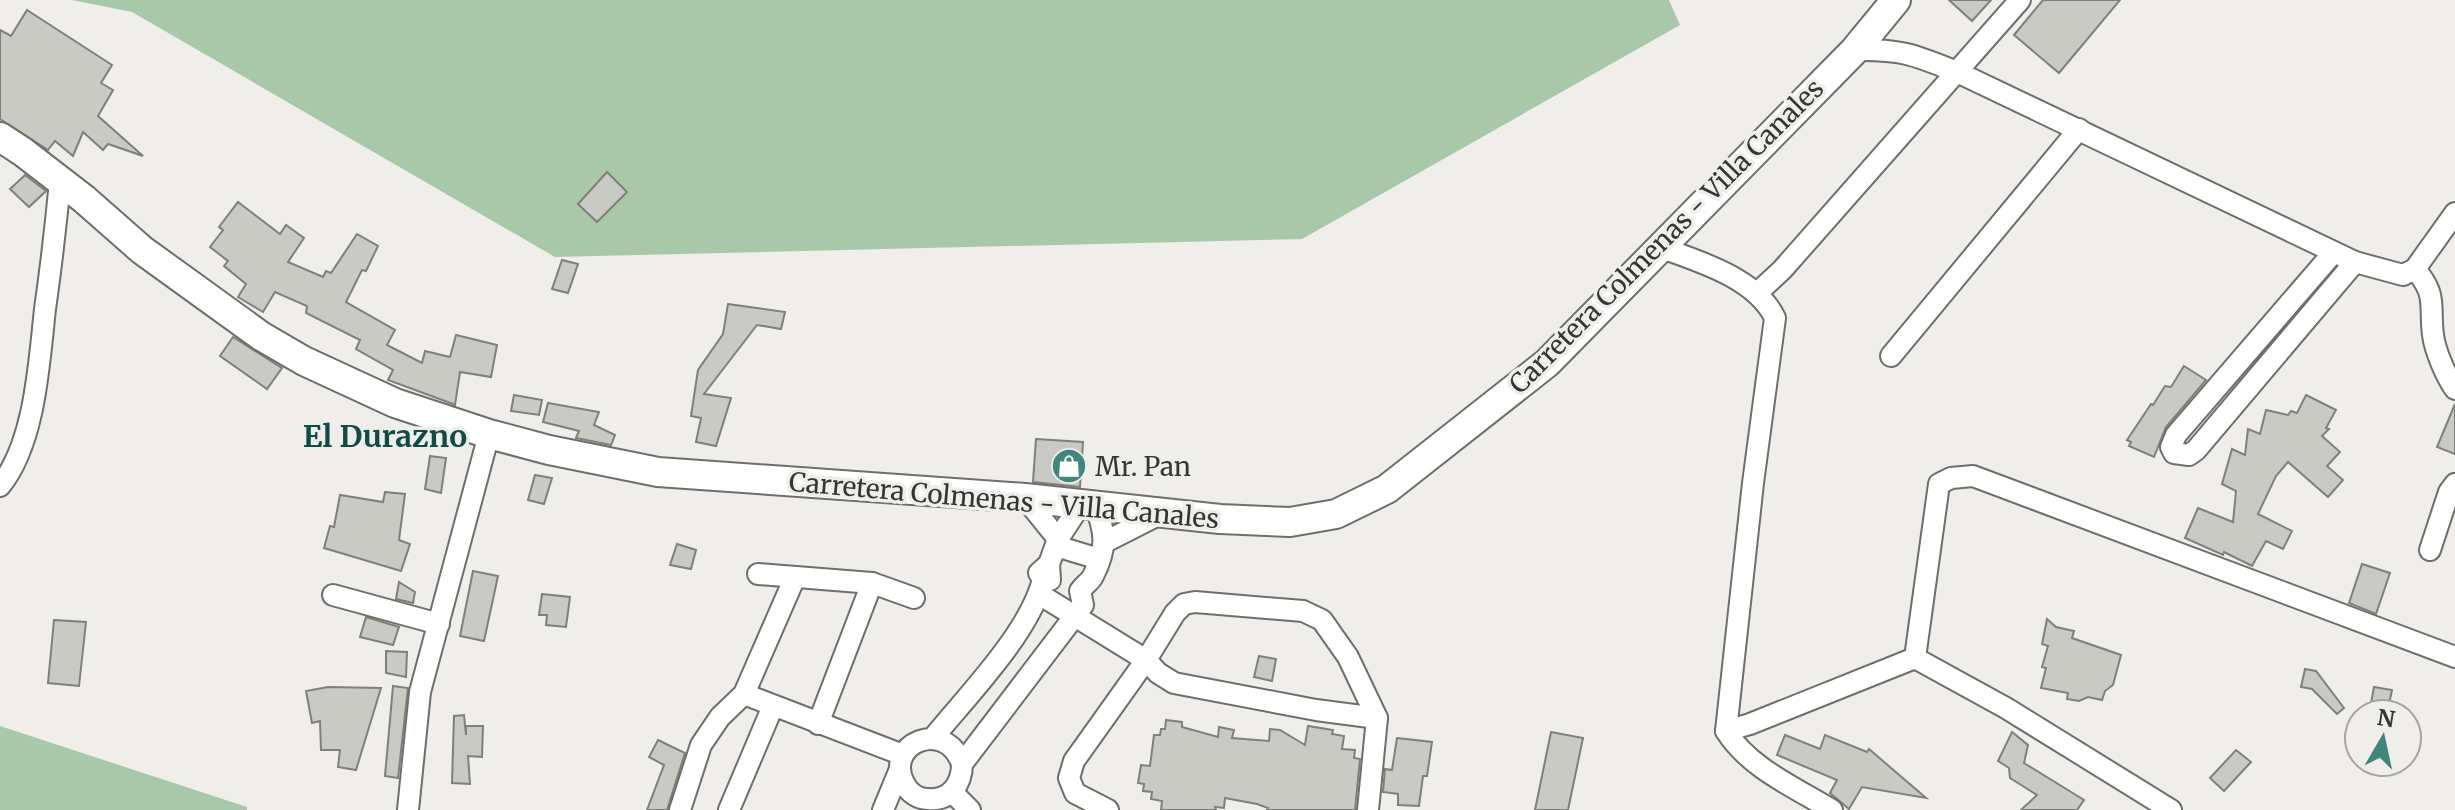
<svg xmlns="http://www.w3.org/2000/svg" width="2455" height="810" viewBox="0 0 2455 810" font-family="Merriweather,serif">
  <rect width="100%" height="100%" fill="#efeeea"/>
  <g fill="#a9c8a9">
    <path d="M 72,0 L 1669,0 L 1680,25 L 1302,239 L 555,257 L 132,12 Z"/>
    <path d="M 0,726 L 247,807 L 247,810 L 0,810 Z"/>
  </g>
  <g fill="#cacac5" stroke="#807f7b" stroke-width="2">
    <path d="M 1949,0 L 1991,0 L 1972,21 Z"/>
    <path d="M 2043,0 L 2120,0 L 2059,73 L 2014,35 Z"/>
    <path d="M 27,10 L 112,65 L 101,83 L 113,90 L 98,116 L 143,156 L 108,144 L 103,150 L 83,132 L 73,156 L 55,141 L 48,150 L 0,119 L 0,30 L 11,36 Z"/>
    <path d="M 607,172 L 627,192 L 597,222 L 578,204 Z"/>
    <path d="M 25,175 L 46,191 L 29,207 L 10,189 Z"/>
    <path d="M 238,202 L 280,234 L 286,225 L 304,238 L 288,262 L 323,277 L 326,271 L 331,273 L 357,234 L 378,246 L 366,271 L 362,270 L 346,302 L 395,330 L 387,345 L 422,363 L 425,351 L 450,357 L 456,335 L 497,345 L 491,377 L 460,372 L 455,405 L 453,404 L 388,380 L 393,370 L 356,349 L 360,340 L 306,313 L 307,306 L 275,292 L 263,312 L 238,297 L 246,284 L 224,266 L 228,261 L 210,247 L 223,230 L 219,227 Z"/>
    <path d="M 562,260 L 578,264 L 568,293 L 552,289 Z"/>
    <path d="M 728,304 L 785,312 L 781,329 L 757,325 L 704,394 L 731,398 L 716,446 L 696,442 L 701,418 L 691,416 L 698,370 L 723,334 Z"/>
    <path d="M 233,337 L 282,368 L 267,389 L 220,356 Z"/>
    <path d="M 2184,366 L 2206,380 L 2166,427 L 2154,457 L 2129,446 L 2131,442 L 2127,440 L 2151,404 L 2153,405 L 2165,386 L 2171,387 Z"/>
    <path d="M 514,395 L 542,400 L 539,415 L 511,411 Z"/>
    <path d="M 2306,395 L 2336,410 L 2326,428 L 2329,429 L 2322,436 L 2340,452 L 2327,466 L 2343,480 L 2328,497 L 2288,462 L 2276,476 L 2258,514 L 2292,531 L 2283,549 L 2266,541 L 2252,566 L 2224,552 L 2223,555 L 2185,538 L 2198,508 L 2233,522 L 2236,491 L 2222,484 L 2232,449 L 2245,455 L 2248,429 L 2260,434 L 2266,410 L 2288,415 L 2291,411 L 2297,413 Z"/>
    <path d="M 548,403 L 599,412 L 594,425 L 615,435 L 611,445 L 576,438 L 579,431 L 543,422 Z"/>
    <path d="M 2455,404 L 2455,454 L 2437,447 Z"/>
    <path d="M 1036,439 L 1083,442 L 1080,487 L 1033,482 Z"/>
    <path d="M 430,456 L 446,458 L 441,493 L 425,489 Z"/>
    <path d="M 535,475 L 552,478 L 544,504 L 528,500 Z"/>
    <path d="M 385,492 L 405,494 L 399,540 L 410,544 L 401,571 L 324,548 L 330,526 L 334,527 L 340,495 L 383,502 Z"/>
    <path d="M 677,544 L 696,550 L 691,569 L 670,565 Z"/>
    <path d="M 2362,564 L 2390,573 L 2376,614 L 2349,603 Z"/>
    <path d="M 473,571 L 498,576 L 484,641 L 460,636 Z"/>
    <path d="M 399,582 L 415,592 L 413,603 L 396,599 Z"/>
    <path d="M 542,594 L 570,597 L 566,627 L 546,625 L 547,615 L 539,615 Z"/>
    <path d="M 366,617 L 399,627 L 393,645 L 360,637 Z"/>
    <path d="M 2047,619 L 2056,627 L 2074,631 L 2072,638 L 2121,655 L 2113,685 L 2105,691 L 2102,700 L 2088,697 L 2079,701 L 2067,699 L 2068,693 L 2041,688 L 2046,668 L 2042,667 L 2048,646 L 2042,644 Z"/>
    <path d="M 54,620 L 86,622 L 79,686 L 48,683 Z"/>
    <path d="M 386,651 L 407,652 L 406,677 L 386,673 Z"/>
    <path d="M 1259,656 L 1276,659 L 1272,681 L 1254,677 Z"/>
    <path d="M 2305,669 L 2316,671 L 2344,708 L 2337,714 L 2312,689 L 2301,687 Z"/>
    <path d="M 393,686 L 408,688 L 398,778 L 385,776 Z"/>
    <path d="M 328,687 L 381,688 L 356,770 L 338,767 L 340,750 L 321,750 L 320,721 L 312,723 L 306,691 Z"/>
    <path d="M 2374,687 L 2392,690 L 2387,714 L 2369,714 Z"/>
    <path d="M 464,715 L 466,735 L 466,726 L 483,726 L 482,757 L 468,756 L 470,784 L 452,783 L 454,716 Z"/>
    <path d="M 1166,720 L 1182,722 L 1182,727 L 1218,737 L 1219,727 L 1234,730 L 1232,738 L 1269,741 L 1270,729 L 1280,730 L 1305,745 L 1308,726 L 1333,730 L 1332,734 L 1344,736 L 1342,749 L 1355,750 L 1354,758 L 1360,759 L 1355,810 L 1267,810 L 1268,808 L 1257,804 L 1225,798 L 1224,808 L 1215,807 L 1216,810 L 1161,810 L 1162,801 L 1151,799 L 1152,792 L 1143,791 L 1144,784 L 1138,783 L 1141,765 L 1150,766 L 1154,735 L 1160,735 L 1161,729 L 1165,729 Z"/>
    <path d="M 1551,732 L 1583,738 L 1568,810 L 1535,810 Z"/>
    <path d="M 2012,732 L 2028,745 L 2024,763 L 2084,800 L 2077,810 L 2021,810 L 2037,795 L 2010,778 L 2009,768 L 1998,761 Z"/>
    <path d="M 1785,735 L 1820,749 L 1825,735 L 1867,752 L 1869,749 L 1926,798 L 1862,787 L 1849,809 L 1830,793 L 1837,780 L 1777,755 Z"/>
    <path d="M 1397,738 L 1432,742 L 1427,776 L 1423,776 L 1419,806 L 1398,805 L 1398,794 L 1383,792 L 1385,769 L 1392,770 Z"/>
    <path d="M 658,740 L 685,753 L 667,810 L 647,810 L 664,765 L 649,757 Z"/>
    <path d="M 2236,750 L 2251,762 L 2224,791 L 2210,778 Z"/>
  </g>
  <g fill="none" stroke-linecap="round" stroke-linejoin="round">
    <g stroke="#6f6e6a" stroke-width="24">
      <g id="street">
        <path d="M 1855,50 C 1902,49 1915,55 1957,72 L 2355,262 L 2403,275 L 2415,269 L 2455,213"/>
        <path d="M 1659,247 C 1698,261 1756,278 1775,318 L 1753,483 L 1726,731 C 1749,768 1796,788 1832,810"/>
        <path d="M 2333,253 L 2176,435 L 2171,447 L 2174,453 L 2189,455 L 2196,450 L 2355,262"/>
        <path d="M 2415,269 C 2438,296 2429,305 2433,335 C 2435,351 2446,376 2455,389"/>
        <path d="M 1757,293 L 1782,270 L 2020,0"/>
        <path d="M 1891,356 L 2079,129"/>
        <path d="M 0,486 C 35,443 39,364 45,309 C 51,267 56,224 60,181"/>
        <path d="M 1025,498 L 1058,539 L 1049,564 L 1039,573"/>
        <path d="M 1058,539 L 1081,504"/>
        <path d="M 1105,542 L 1162,513"/>
        <path d="M 1056,546 L 1099,559"/>
        <path d="M 2430,550 L 2449,492 L 2455,484"/>
        <path d="M 758,574 L 872,583 L 914,598"/>
        <path d="M 1039,594 L 1146,660 L 1158,673 L 1174,683 L 1316,710 L 1377,718"/>
        <path d="M 333,595 L 439,624"/>
        <path d="M 1915,658 L 1939,484 L 1951,478 L 1973,476 L 2455,657"/>
        <path d="M 1915,658 L 2006,708 L 2171,810"/>
        <path d="M 744,694 L 903,755"/>
        <path d="M 818,724 L 872,583"/>
        <path d="M 1726,731 L 1750,724 L 1915,658"/>
        <path d="M 933,738 C 968,695 1027,635 1042,583 L 1050,580 L 1049,564"/>
        <path d="M 962,764 C 945,717 884,744 904,783 C 909,793 918,799 928,799 C 950,801 962,784 962,764 L 1083,605 L 1080,591 C 1084,585 1090,582 1093,576 C 1107,549 1106,533 1095,505"/>
        <path d="M 952,792 L 970,810"/>
        <path d="M 408,810 L 420,692 L 489,434"/>
        <path d="M 680,810 L 701,745 L 720,717 L 744,694 L 795,577"/>
        <path d="M 729,810 L 773,706"/>
        <path d="M 883,810 L 900,769"/>
        <path d="M 1108,810 L 1075,793 L 1069,778 L 1074,761 L 1146,660 L 1175,613 L 1184,604 L 1195,602 L 1303,611 L 1322,620 L 1348,657 L 1377,718 L 1368,810"/>
      </g>
    </g>
    <g stroke="#6f6e6a" stroke-width="32">
      <path id="secondary" d="M 0,137 L 23,152 L 84,199 L 142,250 L 261,336 L 304,361 L 395,403 L 489,434 L 549,450 L 658,472 L 1025,498 L 1220,519 L 1290,522 L 1336,514 L 1387,489 L 1547,363 L 1855,50 L 1896,0"/>
    </g>
    <use href="#street" stroke="#fff" stroke-width="20"/>
    <use href="#secondary" stroke="#fff" stroke-width="28"/>
  </g>
  <defs>
    <g id="shop-disc" transform="scale(1.8)"><circle r="9.5" fill="#40867d" stroke="#efeeea"/><path d="M-5-2.5h2.3a2.7 3.5 0 0 1 5.4 0H5L5.5 6h-11ZM-1.5-2.5h3a1.5 2.3 0 0 0-3 0Z" fill="#fff"/></g>
  </defs>
  <g fill-rule="evenodd">
    <use href="#shop-disc" x="1069" y="466"/>
  </g>
  <g text-anchor="middle" dominant-baseline="central" stroke-width="7" stroke-linejoin="round" paint-order="stroke">
    <g font-size="26" fill="#353533" stroke="#efeeea">
      <text transform="translate(1666 236) rotate(-45)">Carretera Colmenas - Villa Canales</text>
      <text transform="translate(1004 500) rotate(5)">Carretera Colmenas - Villa Canales</text>
    </g>
    <g font-size="26" fill="#353533" stroke="#efeeea" text-anchor="start">
      <text x="1095" y="466">Mr. Pan</text>
    </g>
    <g font-size="30" font-weight="bold" fill="#104c46" stroke="#efeeea">
      <text x="385" y="436">El Durazno</text>
    </g>
  </g>
  <g transform="translate(2383 738) rotate(9)"><circle r="38" fill="#efeeea" stroke="#a5a4a1" stroke-width="2"/>
  <path d="M0-6L14 30L0 20L-14 30Z" fill="#40867d"/>
  <text y="-12" font-size="22" font-weight="bold" text-anchor="middle" fill="#353533">N</text>
  </g>
</svg>
